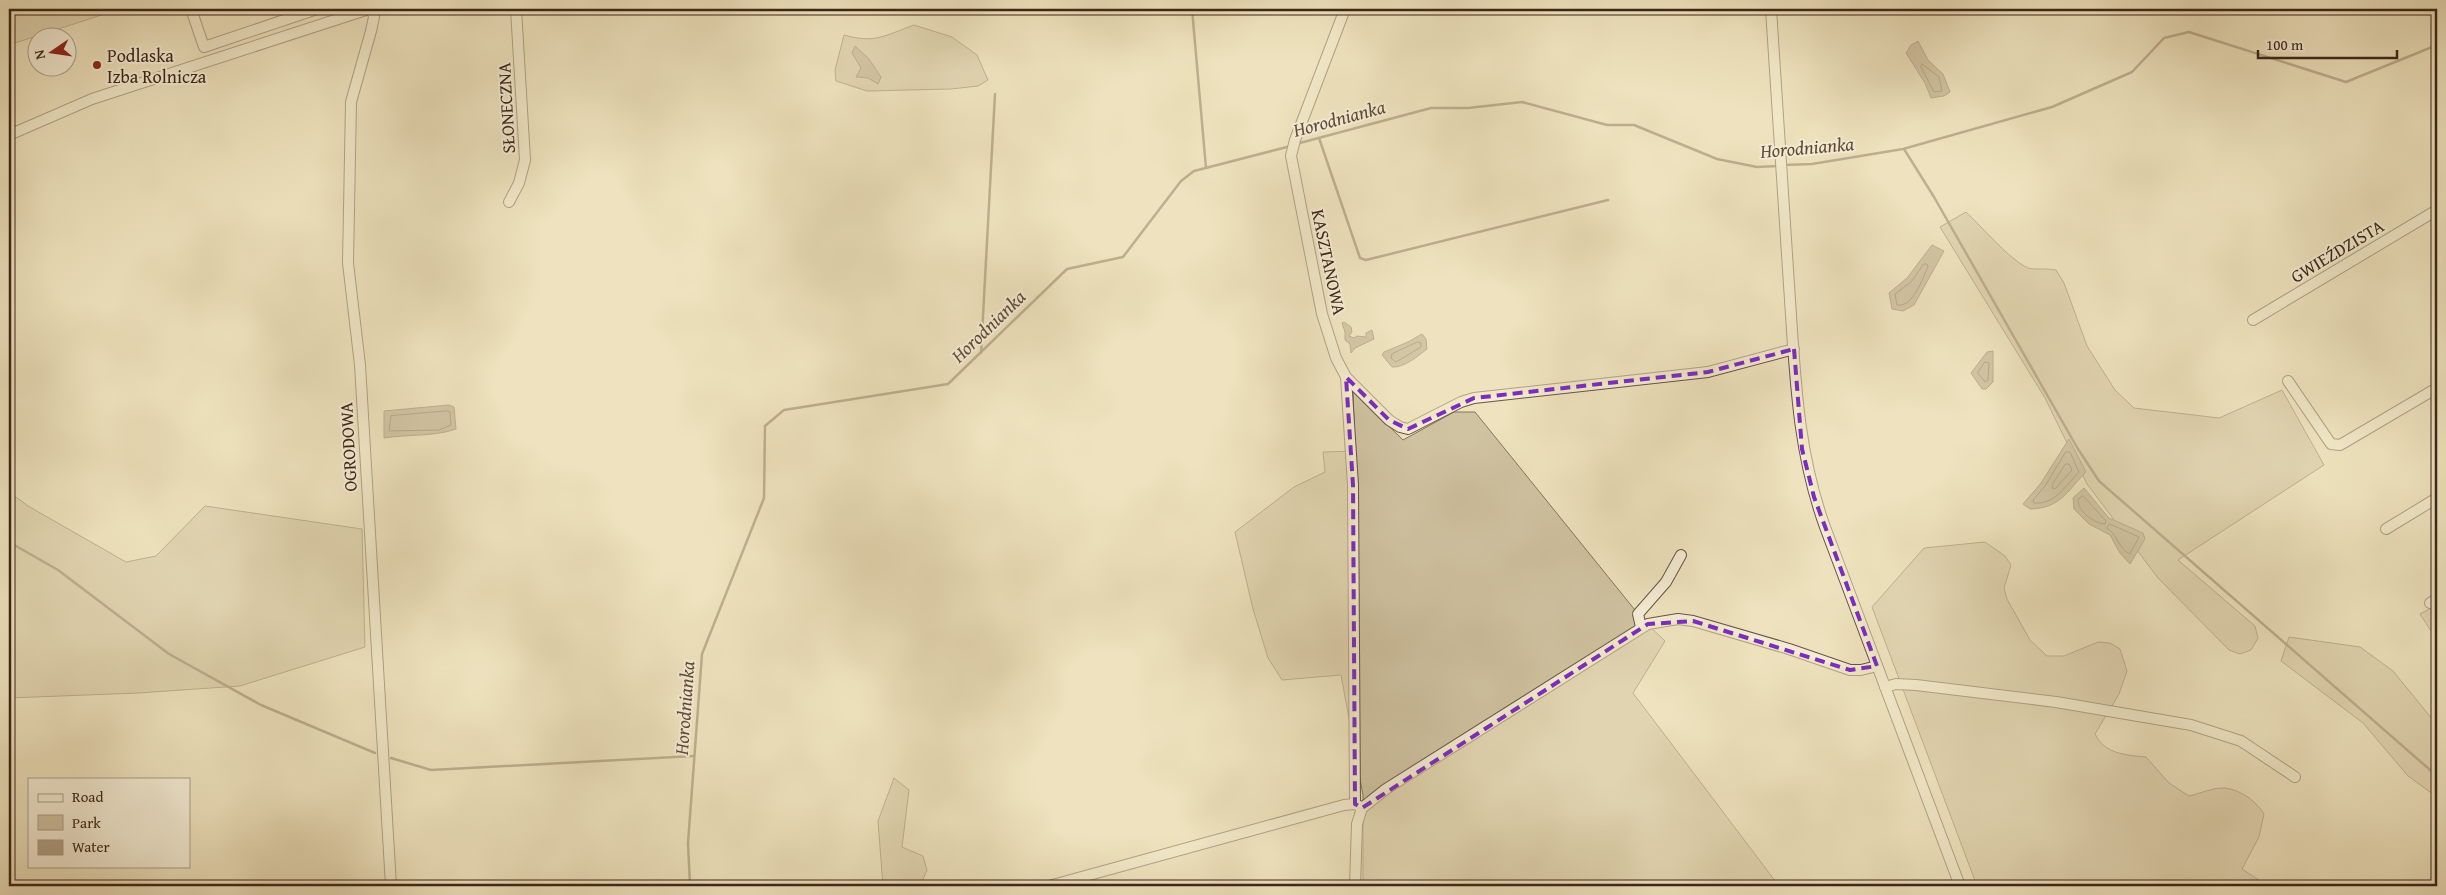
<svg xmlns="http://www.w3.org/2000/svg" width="2446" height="895" viewBox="0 0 2446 895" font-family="'Gentium Book Plus',serif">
  <rect width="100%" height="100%" fill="#eee3be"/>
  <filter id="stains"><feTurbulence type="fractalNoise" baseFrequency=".004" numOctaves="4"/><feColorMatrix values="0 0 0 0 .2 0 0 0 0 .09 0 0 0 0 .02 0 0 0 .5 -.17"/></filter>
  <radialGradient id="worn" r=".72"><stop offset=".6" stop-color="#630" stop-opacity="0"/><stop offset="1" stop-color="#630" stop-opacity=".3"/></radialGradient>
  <g fill="#d0c3a2" stroke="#86745e">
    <path d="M 9,9 L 120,9 L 9,45 Z"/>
    <path d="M 914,25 L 952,37 L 977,55 L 988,80 L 978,86 L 951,89 L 867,91 L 836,81 L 835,70 L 844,35 C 875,44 886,35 914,25 Z"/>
    <path d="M 1966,212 C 1982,227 2010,260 2028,268 C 2034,270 2047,268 2056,270 L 2064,283 L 2087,346 L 2115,390 L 2134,408 L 2219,418 L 2282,390 L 2324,465 L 2178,560 L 2255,626 L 2258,638 L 2251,650 L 2240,654 L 2229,650 L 2158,578 L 2087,484 L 2045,398 L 1940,227 Z"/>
    <path d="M 1353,391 L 1403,440 L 1454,412 L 1475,412 L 1643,620 L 1665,641 L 1633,693 L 1779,886 L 1363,886 L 1363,795 L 1341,675 L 1282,680 L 1268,658 L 1253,609 L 1235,532 L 1294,487 L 1325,472 L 1323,452 L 1355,451 Z"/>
    <path d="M 9,492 L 28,506 L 126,562 L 156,556 L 205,506 L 362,529 L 365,647 L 240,686 L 138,693 L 9,698 Z"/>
    <path d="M 1985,542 L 2005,556 L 2011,565 L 2004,588 L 2007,599 L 2030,640 L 2047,656 L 2064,656 L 2098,642 L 2110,643 L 2120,649 L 2127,671 L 2119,694 L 2095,734 C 2105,754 2125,755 2146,757 L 2169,783 L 2189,796 C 2199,794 2214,787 2225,788 C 2241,790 2256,801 2264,814 L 2259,837 L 2242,869 L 2268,886 L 2144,886 L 2134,881 L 2129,886 L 1977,886 L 1872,607 L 1924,548 Z"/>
    <path d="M 2437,605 L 2437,640 L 2420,614 Z"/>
    <path d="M 2289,637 L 2360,647 L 2393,671 L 2437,725 L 2437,797 L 2408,776 L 2363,723 L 2281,661 Z"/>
    <path d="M 894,778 L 909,790 L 902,847 L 923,856 L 927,870 L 920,886 L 883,886 L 878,821 Z"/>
  </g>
  <g fill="#b2a286" stroke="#83705a">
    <path d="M 1918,41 L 1928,60 L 1943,74 L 1950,92 L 1944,96 L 1931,98 L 1925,83 L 1906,53 L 1911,45 Z"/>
    <path d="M 855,46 L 869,59 L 881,77 L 878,84 L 868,78 L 856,77 L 861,68 L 852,53 Z"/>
    <path d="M 1932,245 L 1944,251 L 1914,305 L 1903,311 L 1892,309 L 1889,293 L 1907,278 Z"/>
    <path d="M 1344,322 L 1351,327 L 1352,332 L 1349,336 L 1354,338 L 1357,336 L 1366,337 L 1366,333 L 1372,330 L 1374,339 L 1355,348 L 1351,353 L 1350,344 L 1345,340 L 1345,332 L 1342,323 Z"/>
    <path d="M 1422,334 L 1426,339 L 1427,349 C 1418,356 1404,368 1392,367 L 1382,355 L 1384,352 L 1408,342 Z"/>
    <path d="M 1993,351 L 1993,382 L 1986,389 L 1982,389 L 1971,373 L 1987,352 Z"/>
    <path d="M 449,405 L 454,407 L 456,429 C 433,437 409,434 384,438 L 384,411 Z"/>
    <path d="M 2069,439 L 2086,472 C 2066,492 2061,508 2030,509 L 2023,504 L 2041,483 Z"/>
    <path d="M 2084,488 L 2109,518 L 2143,533 L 2145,539 L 2130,564 L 2120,553 L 2110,535 L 2089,524 L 2074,509 L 2073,498 Z"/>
  </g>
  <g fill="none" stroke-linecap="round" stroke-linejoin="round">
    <g stroke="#786450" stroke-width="1">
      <path d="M 1922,64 L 1939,77 L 1942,91 L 1934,92 L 1921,67 Z"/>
      <path d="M 1924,264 L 1927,264 L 1928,267 C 1922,279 1913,308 1897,305 L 1895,294 L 1911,282 Z"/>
      <path d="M 1418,342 L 1421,343 L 1421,347 L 1396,362 L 1391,358 L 1392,354 Z"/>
      <path d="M 1985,362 L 1989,363 L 1988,380 L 1985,382 L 1978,373 Z"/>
      <path d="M 447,411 L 450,412 L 451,425 L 439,430 L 389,431 L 391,416 Z"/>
      <path d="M 2066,452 L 2070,452 L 2079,472 C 2066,485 2055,505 2034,503 L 2033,500 L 2045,486 Z"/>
      <path d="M 2066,464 L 2069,464 L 2072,470 L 2056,488 L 2053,489 L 2052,485 Z"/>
      <path d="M 2083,496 L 2106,521 L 2105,524 C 2094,523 2078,512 2078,500 Z"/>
      <path d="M 2110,524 L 2139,537 L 2130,554 C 2120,551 2117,534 2107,528 Z"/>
    </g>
    <g stroke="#83705a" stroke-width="2.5">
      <path d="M 1192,9 L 1206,168"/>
      <path d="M 1319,138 L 1360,258 L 1366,260 L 1608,200"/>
      <path d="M 1296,144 L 1431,108 L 1468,108 L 1522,102 L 1607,125 L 1634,125 L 1717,159 L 1757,167 L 1778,166"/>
      <path d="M 1904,149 L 1934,197 L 2078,449 L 2099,481 L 2437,776"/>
      <path d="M 1783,165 L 1812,164 L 1903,149 L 2052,107 L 2132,72 L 2164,38 L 2189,32 L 2346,82 L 2437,45"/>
      <path d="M 981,353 L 995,94"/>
      <path d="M 9,542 L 58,570 L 169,654 L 261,705 L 375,753"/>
      <path d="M 391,758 L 431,770 L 694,756"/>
      <path d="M 690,886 L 688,843 L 702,654 L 764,498 L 765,426 L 784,410 L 948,384 L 1067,269 L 1123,257 L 1181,181 L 1194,171 L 1291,146"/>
    </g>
    <g stroke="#695442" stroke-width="12">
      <g id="minor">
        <path d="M 191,9 L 204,47 L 317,9"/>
        <path d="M 372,9 L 374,17 L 371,31 L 351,102 L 348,263 L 360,365 L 391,886"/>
        <path d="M 1345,9 L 1295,140 L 1291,156 L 1293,166 L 1322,314 L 1336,358 L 1346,377 L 1389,420 L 1400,427 L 1408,429 L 1461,402 L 1474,398 L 1708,372 L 1794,349"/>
        <path d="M 1771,9 C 1777,101 1783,193 1789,285 C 1795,369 1796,447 1825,527 L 1960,886"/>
        <path d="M 9,135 L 92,99 L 369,9"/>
        <path d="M 509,202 L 519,183 L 525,160 L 516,9"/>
        <path d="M 2253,320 L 2437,210"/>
        <path d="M 1346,377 L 1353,485 L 1355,804"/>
        <path d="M 2288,381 L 2331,444 L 2340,445 L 2437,388"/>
        <path d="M 2386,529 L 2437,498"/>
        <path d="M 2430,603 L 2437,599"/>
        <path d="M 1641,627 L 1638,614 L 1666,582 L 1681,555"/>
        <path d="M 1885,687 L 1896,684 L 1916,685 L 2056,702 L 2191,725 L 2241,741 L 2295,777"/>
        <path d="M 1049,886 L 1344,805 L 1355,804 L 1361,807"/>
        <path d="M 1355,886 L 1357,824 L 1362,808 L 1386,789 L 1648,624 L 1678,619 L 1693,621 L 1789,649 L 1850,670 L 1861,670 L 1877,666"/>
      </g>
    </g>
    <use href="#minor" stroke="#f4edd5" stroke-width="10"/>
  </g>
  <path d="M0 0H2446V895H0ZM 1794,349 L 1802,449 L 1814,497 L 1877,666 L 1850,670 L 1693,621 L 1648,624 L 1362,808 L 1355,804 L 1353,485 L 1346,377 L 1389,420 L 1408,429 L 1474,398 L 1708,372 Z" fill="#eee3be" fill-opacity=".55" fill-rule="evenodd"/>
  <path fill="none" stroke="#7b2cbf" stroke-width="4" stroke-dasharray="10 6" stroke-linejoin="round" d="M 1794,349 L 1802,449 L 1814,497 L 1877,666 L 1850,670 L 1693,621 L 1648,624 L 1362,808 L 1355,804 L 1353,485 L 1346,377 L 1389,420 L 1408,429 L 1474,398 L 1708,372 Z"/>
  <circle fill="#8f2418" stroke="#f4edd5" stroke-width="2" cx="97" cy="65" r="5"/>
  <g text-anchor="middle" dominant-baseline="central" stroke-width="4" stroke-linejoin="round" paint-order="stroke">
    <g font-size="18" fill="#3d2519" stroke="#f4edd5" text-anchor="start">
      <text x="107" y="55">Podlaska<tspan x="107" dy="21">Izba Rolnicza</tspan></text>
    </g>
    <g font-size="18" fill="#3d2519" stroke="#f4edd5">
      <text transform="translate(506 108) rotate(-93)">SŁONECZNA</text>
      <text transform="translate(2337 251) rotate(-31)">GWIEŹDZISTA</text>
      <text transform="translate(1329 262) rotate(78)">KASZTANOWA</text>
      <text transform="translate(348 447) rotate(-93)">OGRODOWA</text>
    </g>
    <g font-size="19" font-style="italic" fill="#604a3a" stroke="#f4edd5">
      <text transform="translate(1339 118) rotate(-15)">Horodnianka</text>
      <text transform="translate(1807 147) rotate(-5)">Horodnianka</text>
      <text transform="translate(988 326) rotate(-44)">Horodnianka</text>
      <text transform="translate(684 708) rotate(-86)">Horodnianka</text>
    </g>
  </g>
  <rect width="2446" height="895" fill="none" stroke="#eee3be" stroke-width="30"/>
  <rect x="10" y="10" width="2426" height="875" fill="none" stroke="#3d2519" stroke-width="2.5"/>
  <rect x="15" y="15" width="2416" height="865" fill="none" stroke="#3d2519"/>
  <rect x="28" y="778" width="162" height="90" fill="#f4edd5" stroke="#ab9d8a"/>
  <rect x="38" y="794" width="25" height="8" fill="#f4edd5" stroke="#ab9d8a"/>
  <text x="72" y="802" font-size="15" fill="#3d2519">Road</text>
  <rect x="38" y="815" width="25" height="15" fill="#d0c3a2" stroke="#ab9d8a"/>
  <text x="72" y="828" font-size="15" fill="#3d2519">Park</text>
  <rect x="38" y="840" width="25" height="15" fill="#b2a286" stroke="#ab9d8a"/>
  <text x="72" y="852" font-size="15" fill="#3d2519">Water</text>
  <g transform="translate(52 52) rotate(257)"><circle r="24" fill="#f4edd5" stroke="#ab9d8a"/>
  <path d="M0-4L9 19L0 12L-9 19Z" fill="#8f2418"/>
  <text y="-8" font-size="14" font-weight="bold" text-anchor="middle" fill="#3d2519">N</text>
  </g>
  <path d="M2258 50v8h139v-8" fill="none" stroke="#3d2519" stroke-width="2.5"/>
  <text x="2266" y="50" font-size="15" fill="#3d2519" stroke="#f4edd5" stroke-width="4" paint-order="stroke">100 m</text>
  <rect width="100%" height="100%" filter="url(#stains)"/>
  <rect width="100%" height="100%" fill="url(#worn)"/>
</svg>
